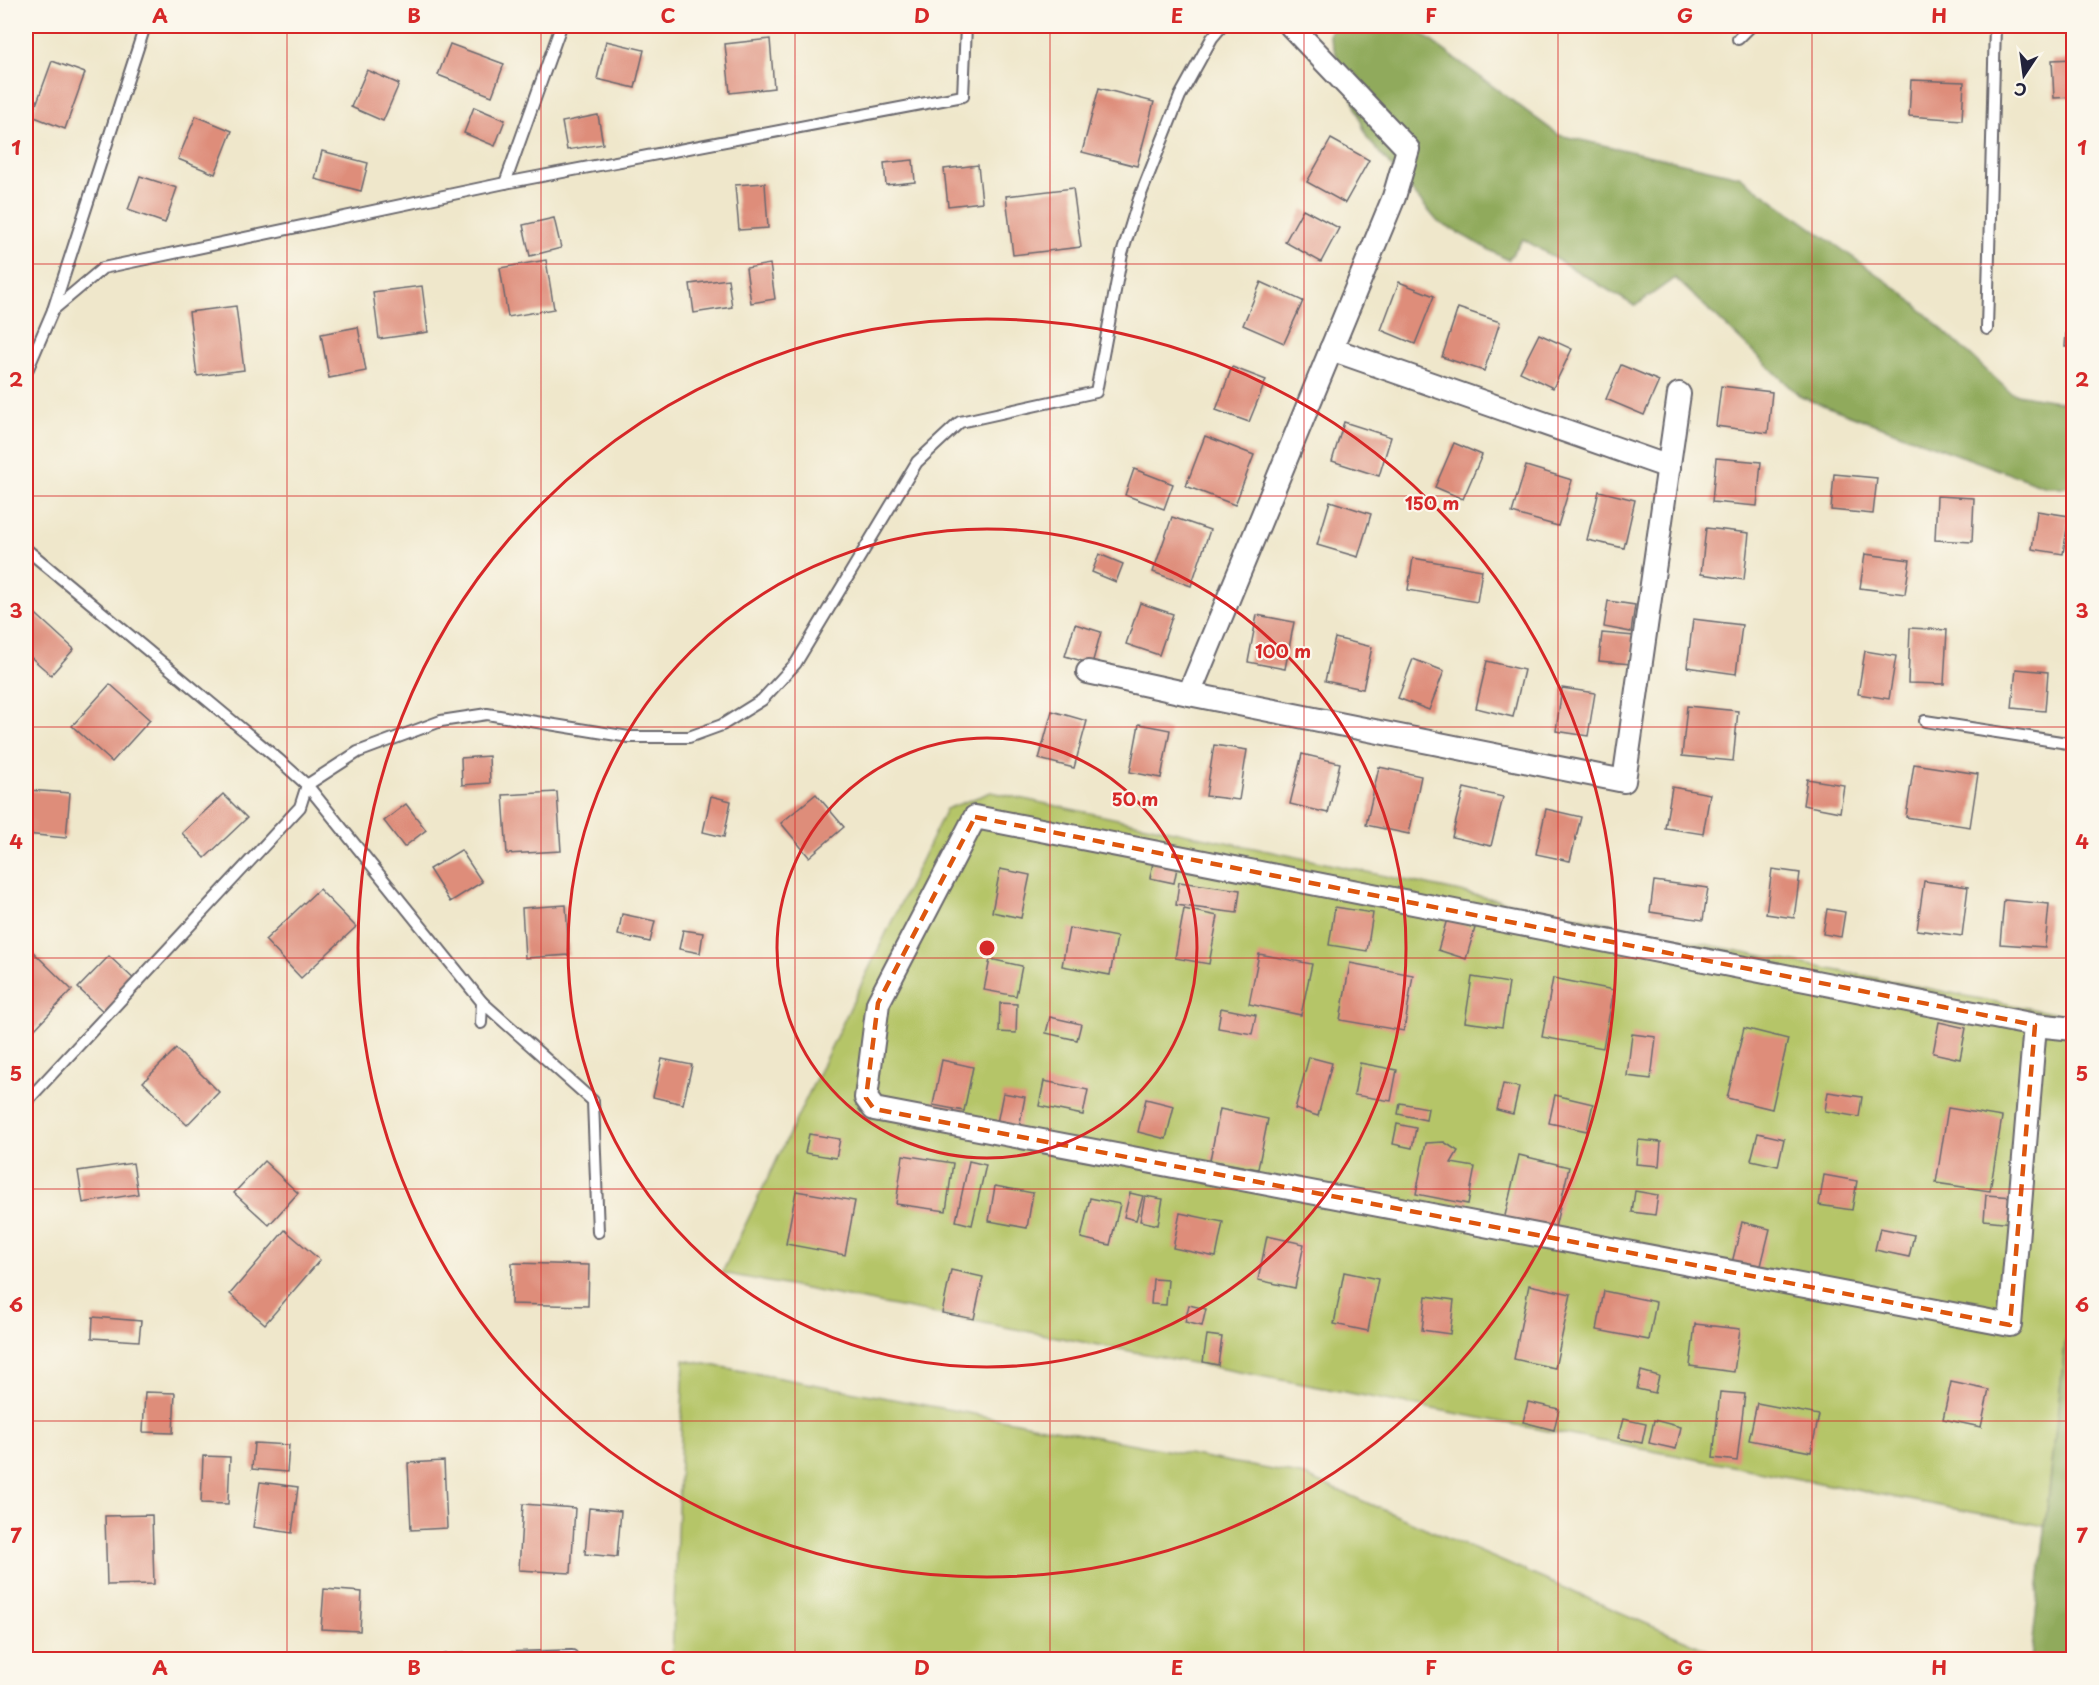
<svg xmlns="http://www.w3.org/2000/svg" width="2099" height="1685" viewBox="0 0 2099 1685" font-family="'Playpen Sans',sans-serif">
  <rect width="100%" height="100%" fill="#fbf7ec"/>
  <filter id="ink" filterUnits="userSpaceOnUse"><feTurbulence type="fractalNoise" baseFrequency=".0167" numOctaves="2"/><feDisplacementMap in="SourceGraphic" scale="12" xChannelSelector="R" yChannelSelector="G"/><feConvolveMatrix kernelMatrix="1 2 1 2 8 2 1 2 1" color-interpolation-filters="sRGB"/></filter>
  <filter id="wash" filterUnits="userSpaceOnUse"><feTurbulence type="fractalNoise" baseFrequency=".008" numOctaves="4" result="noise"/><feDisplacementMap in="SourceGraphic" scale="24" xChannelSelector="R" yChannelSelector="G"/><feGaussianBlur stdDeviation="1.35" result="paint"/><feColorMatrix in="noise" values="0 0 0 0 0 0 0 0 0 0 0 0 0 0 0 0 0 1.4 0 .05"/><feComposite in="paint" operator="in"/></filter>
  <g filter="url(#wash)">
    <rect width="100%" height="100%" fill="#efe7cb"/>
    <g fill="#b5c568" stroke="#6c7452" stroke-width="1.5">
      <path d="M 991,792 L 1723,948 L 2073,1017 L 2073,1272 L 2045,1526 L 722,1273 L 946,809 Z"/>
      <path d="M 684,1360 L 1305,1476 L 1728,1659 L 672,1659 Z"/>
    </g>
    <g fill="#90aa5c" stroke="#59664c" stroke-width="1.5">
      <path d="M 1334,26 L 1411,26 L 1559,135 L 1739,176 L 1903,293 L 2011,393 L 2073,404 L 2073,487 L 2046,487 L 1801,397 L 1675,278 L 1635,306 L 1523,239 L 1508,260 L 1438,222 L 1367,138 L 1329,35 Z"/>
      <path d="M 2073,1272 L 2073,1659 L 2031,1659 Z"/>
    </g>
    <g id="blocks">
      <g fill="#de8d7a">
        <path d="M 770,39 L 774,88 L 730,93 L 725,44 Z"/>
        <path d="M 606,41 L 644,50 L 635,88 L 597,79 Z"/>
        <path d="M 450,44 L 504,64 L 492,96 L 438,75 Z"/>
        <path d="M 2074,59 L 2074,97 L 2054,98 L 2052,60 Z"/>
        <path d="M 52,61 L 85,73 L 65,129 L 32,116 Z"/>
        <path d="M 367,70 L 399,84 L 383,121 L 351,107 Z"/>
        <path d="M 1911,80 L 1964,82 L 1962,120 L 1909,116 Z"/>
        <path d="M 1099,88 L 1154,102 L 1137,166 L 1082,152 Z"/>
        <path d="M 474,107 L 505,120 L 495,146 L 464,133 Z"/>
        <path d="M 598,115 L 603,144 L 567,150 L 562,122 Z"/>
        <path d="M 196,116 L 232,131 L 215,174 L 178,159 Z"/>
        <path d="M 1331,139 L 1369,160 L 1345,203 L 1307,182 Z"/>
        <path d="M 322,151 L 368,163 L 361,191 L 315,179 Z"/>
        <path d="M 913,160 L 915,182 L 886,185 L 884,163 Z"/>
        <path d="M 978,165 L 982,202 L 948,206 L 944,169 Z"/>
        <path d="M 140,176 L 177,188 L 165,223 L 128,210 Z"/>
        <path d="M 765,183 L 768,228 L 739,230 L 735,185 Z"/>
        <path d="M 1073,188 L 1081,247 L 1013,255 L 1006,196 Z"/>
        <path d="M 1303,209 L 1339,228 L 1321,262 L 1285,242 Z"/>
        <path d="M 554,218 L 561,248 L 530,256 L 523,225 Z"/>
        <path d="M 546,260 L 554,309 L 508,317 L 500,268 Z"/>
        <path d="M 770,264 L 775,299 L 751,303 L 746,268 Z"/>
        <path d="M 728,279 L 732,307 L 694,313 L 690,284 Z"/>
        <path d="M 1261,282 L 1303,301 L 1284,343 L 1243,325 Z"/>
        <path d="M 1399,282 L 1434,296 L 1415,344 L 1381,330 Z"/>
        <path d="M 422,286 L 428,332 L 379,339 L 373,292 Z"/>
        <path d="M 236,306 L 244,370 L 197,376 L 189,312 Z"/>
        <path d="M 1458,308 L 1500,322 L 1484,371 L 1442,357 Z"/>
        <path d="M 2067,319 L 2074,320 L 2074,347 L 2065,347 Z"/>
        <path d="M 358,327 L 366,371 L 329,378 L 321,334 Z"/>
        <path d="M 1539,334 L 1572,349 L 1553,388 L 1520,372 Z"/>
        <path d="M 1621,365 L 1659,381 L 1644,415 L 1606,399 Z"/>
        <path d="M 1232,367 L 1266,380 L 1249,422 L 1216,410 Z"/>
        <path d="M 1721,386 L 1772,392 L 1768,433 L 1716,426 Z"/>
        <path d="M 1344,422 L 1391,437 L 1379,476 L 1332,461 Z"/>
        <path d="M 1205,436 L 1254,455 L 1235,505 L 1186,486 Z"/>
        <path d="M 1454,443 L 1482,455 L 1463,499 L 1435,487 Z"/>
        <path d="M 1716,458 L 1761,462 L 1757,506 L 1712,502 Z"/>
        <path d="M 1526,466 L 1572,480 L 1558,526 L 1512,513 Z"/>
        <path d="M 1134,469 L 1173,484 L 1164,509 L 1125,495 Z"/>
        <path d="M 1834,474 L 1877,478 L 1873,514 L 1831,510 Z"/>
        <path d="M 1599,491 L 1635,500 L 1624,548 L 1587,540 Z"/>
        <path d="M 1937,496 L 1974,498 L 1972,542 L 1935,540 Z"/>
        <path d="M 1330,501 L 1371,514 L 1358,557 L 1317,545 Z"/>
        <path d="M 2037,511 L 2069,516 L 2063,554 L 2032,549 Z"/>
        <path d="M 1172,517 L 1210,530 L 1191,586 L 1153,572 Z"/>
        <path d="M 1706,528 L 1749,533 L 1744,580 L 1701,574 Z"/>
        <path d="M 1099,554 L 1123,564 L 1116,582 L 1092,572 Z"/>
        <path d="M 1865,554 L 1910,560 L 1905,594 L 1860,588 Z"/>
        <path d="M 1413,558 L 1482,570 L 1477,602 L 1408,590 Z"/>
        <path d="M 1608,601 L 1635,605 L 1631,632 L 1604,627 Z"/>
        <path d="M 1140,603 L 1173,614 L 1159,655 L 1126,644 Z"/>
        <path d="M 26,605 L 74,649 L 51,675 L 26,653 Z"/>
        <path d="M 1257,615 L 1294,622 L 1285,669 L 1248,662 Z"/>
        <path d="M 1693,619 L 1742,625 L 1736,674 L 1687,667 Z"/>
        <path d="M 1075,624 L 1101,632 L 1092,664 L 1065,656 Z"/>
        <path d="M 1910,628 L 1947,630 L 1944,684 L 1908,683 Z"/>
        <path d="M 1602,633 L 1634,636 L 1631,664 L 1599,661 Z"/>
        <path d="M 1335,638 L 1372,647 L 1363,689 L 1325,681 Z"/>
        <path d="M 1865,651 L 1896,656 L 1889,699 L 1858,694 Z"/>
        <path d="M 1413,659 L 1444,671 L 1429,710 L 1398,698 Z"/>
        <path d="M 1487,661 L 1524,670 L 1513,717 L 1476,708 Z"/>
        <path d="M 2016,669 L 2048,672 L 2045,711 L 2012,708 Z"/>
        <path d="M 110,684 L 150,720 L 112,762 L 72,726 Z"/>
        <path d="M 1562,688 L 1595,693 L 1588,736 L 1556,731 Z"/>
        <path d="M 1687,706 L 1738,711 L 1733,761 L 1682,756 Z"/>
        <path d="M 1052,711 L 1087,721 L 1074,768 L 1039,759 Z"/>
        <path d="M 1139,724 L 1170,730 L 1161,778 L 1130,772 Z"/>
        <path d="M 1214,745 L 1247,750 L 1239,800 L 1206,796 Z"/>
        <path d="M 1302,754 L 1340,763 L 1328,813 L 1290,804 Z"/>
        <path d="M 489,756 L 490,783 L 462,785 L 461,758 Z"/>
        <path d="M 1914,764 L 1978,774 L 1970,827 L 1906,817 Z"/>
        <path d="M 1379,767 L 1421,776 L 1409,834 L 1366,825 Z"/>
        <path d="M 1807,779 L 1844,785 L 1840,812 L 1803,805 Z"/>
        <path d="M 1672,787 L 1710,794 L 1703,834 L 1665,828 Z"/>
        <path d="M 1464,788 L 1503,797 L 1491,846 L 1452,837 Z"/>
        <path d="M 27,790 L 70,793 L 66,838 L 26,834 Z"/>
        <path d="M 557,792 L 561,851 L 507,854 L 503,795 Z"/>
        <path d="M 223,794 L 247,818 L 205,858 L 182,833 Z"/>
        <path d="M 816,794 L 844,827 L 809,857 L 781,823 Z"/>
        <path d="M 711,796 L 731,801 L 724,837 L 703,832 Z"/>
        <path d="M 406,804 L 426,830 L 404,847 L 384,821 Z"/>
        <path d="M 1546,809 L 1581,817 L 1570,861 L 1536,854 Z"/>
        <path d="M 461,850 L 482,882 L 450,902 L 429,869 Z"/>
        <path d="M 1153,862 L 1177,868 L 1174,883 L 1150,878 Z"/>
        <path d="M 1000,869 L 1030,875 L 1021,918 L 992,912 Z"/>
        <path d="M 1772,869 L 1800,873 L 1794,918 L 1766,914 Z"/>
        <path d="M 1654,881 L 1708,888 L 1703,920 L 1650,912 Z"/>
        <path d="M 1924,881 L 1968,887 L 1962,936 L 1917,930 Z"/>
        <path d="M 1179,882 L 1240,890 L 1237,913 L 1176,905 Z"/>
        <path d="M 319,889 L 356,927 L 301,978 L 265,940 Z"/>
        <path d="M 2004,900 L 2049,904 L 2045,947 L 2000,944 Z"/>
        <path d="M 566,905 L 569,955 L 525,958 L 522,908 Z"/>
        <path d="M 1335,907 L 1373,913 L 1367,951 L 1329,945 Z"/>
        <path d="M 1184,909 L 1218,916 L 1209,964 L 1175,958 Z"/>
        <path d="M 1827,909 L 1845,912 L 1841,937 L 1823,934 Z"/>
        <path d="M 622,914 L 655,921 L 650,942 L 618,935 Z"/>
        <path d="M 1447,919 L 1475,928 L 1466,959 L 1438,950 Z"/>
        <path d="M 1069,928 L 1117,937 L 1110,975 L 1062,966 Z"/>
        <path d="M 683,930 L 703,933 L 700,953 L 679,949 Z"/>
        <path d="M 26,945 L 72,990 L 34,1030 L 26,1022 Z"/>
        <path d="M 1259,954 L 1312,964 L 1301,1015 L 1249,1004 Z"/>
        <path d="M 109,956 L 138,983 L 107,1015 L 78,988 Z"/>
        <path d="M 990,959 L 1022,966 L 1016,996 L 984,990 Z"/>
        <path d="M 1350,963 L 1413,975 L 1404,1031 L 1340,1020 Z"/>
        <path d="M 1472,977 L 1509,983 L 1502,1027 L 1465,1022 Z"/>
        <path d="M 1553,978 L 1614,990 L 1603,1048 L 1542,1037 Z"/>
        <path d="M 1000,1003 L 1017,1004 L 1016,1033 L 999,1032 Z"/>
        <path d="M 1221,1008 L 1256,1015 L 1252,1034 L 1218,1028 Z"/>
        <path d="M 1050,1017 L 1081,1024 L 1077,1040 L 1046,1033 Z"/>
        <path d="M 1939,1022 L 1966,1028 L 1960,1059 L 1933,1053 Z"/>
        <path d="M 1744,1028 L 1788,1039 L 1772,1109 L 1727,1098 Z"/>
        <path d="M 1632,1034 L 1656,1037 L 1651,1079 L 1627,1076 Z"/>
        <path d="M 176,1049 L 219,1092 L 187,1125 L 143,1082 Z"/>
        <path d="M 1309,1057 L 1332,1063 L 1318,1116 L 1295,1109 Z"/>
        <path d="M 662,1059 L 692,1065 L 683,1104 L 653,1097 Z"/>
        <path d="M 942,1060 L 973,1067 L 964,1111 L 933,1105 Z"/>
        <path d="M 1360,1063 L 1397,1070 L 1391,1101 L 1354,1095 Z"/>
        <path d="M 1044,1081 L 1088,1090 L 1083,1115 L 1039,1106 Z"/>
        <path d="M 1503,1084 L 1519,1087 L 1513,1114 L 1497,1110 Z"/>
        <path d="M 1828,1092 L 1862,1097 L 1859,1117 L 1825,1111 Z"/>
        <path d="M 1003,1093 L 1025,1097 L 1019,1128 L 997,1123 Z"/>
        <path d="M 1555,1095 L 1593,1104 L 1587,1131 L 1549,1123 Z"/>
        <path d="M 1146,1099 L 1174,1106 L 1166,1139 L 1138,1132 Z"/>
        <path d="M 1400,1103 L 1428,1108 L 1426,1120 L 1398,1114 Z"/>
        <path d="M 1948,1108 L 2002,1117 L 1990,1191 L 1936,1183 Z"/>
        <path d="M 1220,1109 L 1268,1119 L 1258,1169 L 1210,1160 Z"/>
        <path d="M 1397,1124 L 1416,1128 L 1412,1148 L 1393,1144 Z"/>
        <path d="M 1758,1133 L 1784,1139 L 1778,1166 L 1751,1160 Z"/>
        <path d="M 809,1134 L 840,1139 L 836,1158 L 805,1153 Z"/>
        <path d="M 1638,1140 L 1661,1142 L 1659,1166 L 1636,1164 Z"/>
        <path d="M 1444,1142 L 1458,1151 L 1451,1163 L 1475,1167 L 1468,1204 L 1416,1194 L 1426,1143 Z"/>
        <path d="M 903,1155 L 953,1163 L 946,1211 L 896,1204 Z"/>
        <path d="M 1519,1155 L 1569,1167 L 1554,1232 L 1504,1220 Z"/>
        <path d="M 264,1161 L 298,1193 L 269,1225 L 234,1193 Z"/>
        <path d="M 969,1161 L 986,1165 L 972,1225 L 956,1221 Z"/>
        <path d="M 133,1163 L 138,1194 L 83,1203 L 78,1171 Z"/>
        <path d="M 1824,1175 L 1857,1181 L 1852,1210 L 1819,1205 Z"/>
        <path d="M 995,1186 L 1033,1193 L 1027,1228 L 989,1221 Z"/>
        <path d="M 796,1191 L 855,1201 L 845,1255 L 786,1244 Z"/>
        <path d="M 1635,1191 L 1658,1195 L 1655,1215 L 1632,1212 Z"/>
        <path d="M 1130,1193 L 1143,1196 L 1136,1220 L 1124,1217 Z"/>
        <path d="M 1986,1195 L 2014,1197 L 2012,1223 L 1984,1220 Z"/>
        <path d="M 1145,1196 L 1163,1199 L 1158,1225 L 1140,1221 Z"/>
        <path d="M 1090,1198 L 1120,1204 L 1110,1245 L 1081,1238 Z"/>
        <path d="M 1180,1213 L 1223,1222 L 1216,1257 L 1173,1248 Z"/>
        <path d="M 1742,1222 L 1770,1229 L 1757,1282 L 1729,1275 Z"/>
        <path d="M 1880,1228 L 1914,1235 L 1909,1257 L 1875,1250 Z"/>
        <path d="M 285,1230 L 320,1260 L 265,1324 L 230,1294 Z"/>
        <path d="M 1267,1236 L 1304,1244 L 1295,1288 L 1258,1280 Z"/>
        <path d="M 512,1263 L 589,1265 L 588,1306 L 511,1304 Z"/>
        <path d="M 951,1270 L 983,1277 L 974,1319 L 942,1313 Z"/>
        <path d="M 1344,1272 L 1378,1279 L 1368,1331 L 1334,1324 Z"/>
        <path d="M 1153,1279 L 1168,1280 L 1166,1305 L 1151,1304 Z"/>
        <path d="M 1529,1285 L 1571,1294 L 1555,1368 L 1514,1359 Z"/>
        <path d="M 1604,1291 L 1656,1302 L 1649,1340 L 1597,1330 Z"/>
        <path d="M 1426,1296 L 1454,1300 L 1450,1334 L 1422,1330 Z"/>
        <path d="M 1189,1305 L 1206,1309 L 1202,1326 L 1185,1322 Z"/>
        <path d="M 93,1317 L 141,1321 L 139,1341 L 92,1338 Z"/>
        <path d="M 1695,1324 L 1740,1329 L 1734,1372 L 1690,1366 Z"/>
        <path d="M 1207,1335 L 1222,1337 L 1218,1365 L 1203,1362 Z"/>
        <path d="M 1641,1371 L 1659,1376 L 1655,1393 L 1637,1389 Z"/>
        <path d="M 1951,1382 L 1989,1390 L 1981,1427 L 1943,1419 Z"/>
        <path d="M 145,1392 L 175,1393 L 173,1433 L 143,1432 Z"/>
        <path d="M 1720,1392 L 1745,1394 L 1737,1461 L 1713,1458 Z"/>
        <path d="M 1528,1402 L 1559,1409 L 1554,1430 L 1523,1422 Z"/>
        <path d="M 1757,1403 L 1819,1415 L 1811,1452 L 1749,1440 Z"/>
        <path d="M 1623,1419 L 1646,1424 L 1642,1443 L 1618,1438 Z"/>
        <path d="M 1654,1420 L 1681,1427 L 1676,1449 L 1649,1443 Z"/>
        <path d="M 254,1443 L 289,1445 L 287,1472 L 252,1469 Z"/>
        <path d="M 203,1456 L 230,1457 L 228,1504 L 201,1503 Z"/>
        <path d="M 444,1461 L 447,1528 L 411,1530 L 408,1463 Z"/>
        <path d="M 260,1482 L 298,1487 L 292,1533 L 253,1527 Z"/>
        <path d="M 523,1504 L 575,1508 L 571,1573 L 519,1570 Z"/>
        <path d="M 589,1508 L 621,1511 L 617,1557 L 585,1554 Z"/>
        <path d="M 152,1515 L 154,1584 L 107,1585 L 105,1516 Z"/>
        <path d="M 324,1589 L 362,1592 L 360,1631 L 321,1629 Z"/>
      </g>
    </g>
  </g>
  <g filter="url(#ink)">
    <use href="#blocks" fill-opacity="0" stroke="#6a676d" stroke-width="1.5"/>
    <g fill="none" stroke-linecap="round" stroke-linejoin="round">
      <g stroke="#6a676d" stroke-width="14">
        <g id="service">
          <path d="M 1738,39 L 1751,26"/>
          <path d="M 505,183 L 561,26"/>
          <path d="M 53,310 L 145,26"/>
          <path d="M 1987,329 L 1995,26"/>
          <path d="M 26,373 L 53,310 L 103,268 L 505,183 L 963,96 L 966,26"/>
          <path d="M 26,549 L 278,759 L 307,785 L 358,752 L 441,721 L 487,714 L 629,737 L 689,737 L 722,725 L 762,700 L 796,663 L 917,462 L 960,422 L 1096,392 L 1122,254 L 1139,199 L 1180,96 L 1212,38 L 1222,26"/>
          <path d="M 1925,721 L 2074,744"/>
          <path d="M 307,785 L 482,1002 L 481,1023"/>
          <path d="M 482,1002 L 593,1101 L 598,1232"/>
          <path d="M 26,1102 L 300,807 L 307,785"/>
          <path d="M 447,1660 L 572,1656"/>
        </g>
      </g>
      <g stroke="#6a676d" stroke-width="26">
        <g id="minor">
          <path d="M 1291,26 L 1408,149 L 1394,197 L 1189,694 L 1624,781 L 1679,394"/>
          <path d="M 1331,349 L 1669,467"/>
          <path d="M 1088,672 L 1189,694"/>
          <path d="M 2035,1025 L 2010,1325 L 874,1109 L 866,1098 L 878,1003 L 975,817 L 2035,1025 L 2074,1029"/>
        </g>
      </g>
      <use href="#service" stroke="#fff" stroke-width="10"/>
      <use href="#minor" stroke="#fff" stroke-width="22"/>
    </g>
  </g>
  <path fill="none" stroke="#de560e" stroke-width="4.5" stroke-dasharray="12 8" stroke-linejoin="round" d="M 975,817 L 2035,1025 L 2010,1325 L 874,1109 L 866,1098 L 878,1003 Z"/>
  <path fill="none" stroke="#d62828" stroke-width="1.5" stroke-opacity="0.55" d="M 287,26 L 287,1660M 541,26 L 541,1660M 795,26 L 795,1660M 1050,26 L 1050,1660M 1304,26 L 1304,1660M 1558,26 L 1558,1660M 1812,26 L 1812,1660M 26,264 L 2074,264M 26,496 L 2074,496M 26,727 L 2074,727M 26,958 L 2074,958M 26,1189 L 2074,1189M 26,1421 L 2074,1421"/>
  <g fill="none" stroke="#d62828" stroke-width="3">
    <circle cx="987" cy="948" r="210"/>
    <circle cx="987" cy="948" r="419"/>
    <circle cx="987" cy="948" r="629"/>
  </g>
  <circle cx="987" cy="948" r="9" fill="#d62828" stroke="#fbf7ec" stroke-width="3"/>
  <g font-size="18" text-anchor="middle" font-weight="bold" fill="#d62828" stroke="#fbf7ec" stroke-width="4.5" stroke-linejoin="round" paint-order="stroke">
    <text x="1432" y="510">150 m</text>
    <text x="1283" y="658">100 m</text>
    <text x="1135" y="806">50 m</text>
  </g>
  <rect width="2099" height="1685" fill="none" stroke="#fbf7ec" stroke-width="66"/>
  <g transform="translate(2024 75) rotate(193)" stroke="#fbf7ec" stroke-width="4.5" paint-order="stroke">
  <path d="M0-4.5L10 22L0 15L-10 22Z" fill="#22223b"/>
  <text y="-9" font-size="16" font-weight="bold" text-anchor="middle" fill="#22223b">С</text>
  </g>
  <rect x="33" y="33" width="2033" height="1619" fill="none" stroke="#d62828" stroke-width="2"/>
  <g font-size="20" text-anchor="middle" font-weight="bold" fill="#d62828">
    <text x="160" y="23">A</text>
    <text x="414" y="23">B</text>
    <text x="668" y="23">C</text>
    <text x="922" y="23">D</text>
    <text x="1177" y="23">E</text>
    <text x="1431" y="23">F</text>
    <text x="1685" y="23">G</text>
    <text x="1939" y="23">H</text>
    <text x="16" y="155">1</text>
    <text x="2082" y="155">1</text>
    <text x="16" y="387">2</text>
    <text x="2082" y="387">2</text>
    <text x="16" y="618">3</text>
    <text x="2082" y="618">3</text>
    <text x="16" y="849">4</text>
    <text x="2082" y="849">4</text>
    <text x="16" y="1081">5</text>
    <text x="2082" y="1081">5</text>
    <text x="16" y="1312">6</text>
    <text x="2082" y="1312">6</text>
    <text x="16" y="1543">7</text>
    <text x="2082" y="1543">7</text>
    <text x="160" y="1675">A</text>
    <text x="414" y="1675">B</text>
    <text x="668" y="1675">C</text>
    <text x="922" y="1675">D</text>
    <text x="1177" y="1675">E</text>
    <text x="1431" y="1675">F</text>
    <text x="1685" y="1675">G</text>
    <text x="1939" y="1675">H</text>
  </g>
</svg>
